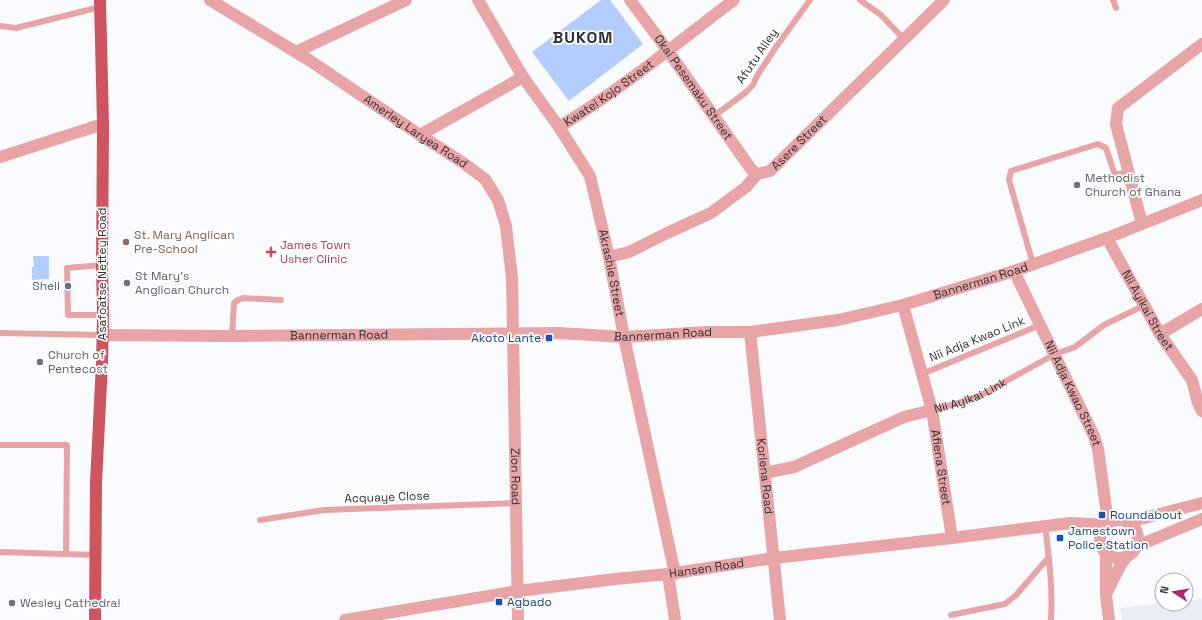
<svg xmlns="http://www.w3.org/2000/svg" width="1202" height="620" viewBox="0 0 1202 620" font-family="'Space Grotesk',sans-serif">
  <rect width="100%" height="100%" fill="#fafbfe"/>
  <path fill="#e9edf6" d="M 1202,599 L 1202,620 L 1122,620 L 1120,608 L 1162,603 L 1186,604 L 1186,601 Z"/>
  <g fill="#b3cdff">
    <path d="M 601,0 L 610,0 L 643,44 L 569,101 L 532,52 Z"/>
    <path d="M 33,256 L 49,256 L 49,279 L 32,280 L 32,267 L 34,266 Z"/>
  </g>
  <g fill="none" stroke-linecap="round" stroke-linejoin="round">
    <g stroke="#e9a4a6" stroke-width="6">
      <path d="M 860,0 L 881,15 L 904,39"/>
      <path d="M 1113,0 L 1116,8"/>
      <path d="M 0,26 L 16,28 L 100,7"/>
      <path d="M 714,116 L 745,93 L 753,85 L 757,76 L 776,47 L 810,0"/>
      <path d="M 1033,264 L 1009,180 L 1011,171 L 1098,144 L 1106,148 L 1115,175 L 1128,172"/>
      <path d="M 102,265 L 67,268 L 68,315 L 103,315"/>
      <path d="M 0,333 L 103,335"/>
      <path d="M 232,336 L 234,303 L 238,300 L 243,298 L 281,300"/>
      <path d="M 922,374 L 1040,325"/>
      <path id="s1" d="M 932,410 L 955,404 L 981,395 L 1055,354 L 1075,347 L 1104,325 L 1145,305"/>
      <path d="M 0,445 L 67,445 L 66,554"/>
      <path d="M 260,520 L 324,510 L 516,503"/>
      <path d="M 1045,526 C 1049,557 1053,589 1051,620"/>
      <path d="M 0,552 L 96,555"/>
      <path d="M 951,615 L 1005,604 L 1016,595 L 1049,557"/>
    </g>
    <g stroke="#e9a4a6" stroke-width="12">
      <path id="s2" d="M 478,0 L 523,77 L 559,127 L 590,176 L 609,257 L 624,337 L 675,574"/>
      <path id="s3" d="M 630,0 L 668,51 L 751,169 L 757,174"/>
      <path d="M 296,52 L 406,0"/>
      <path id="s4" d="M 559,127 C 620,90 677,43 734,0"/>
      <path d="M 420,135 L 523,77"/>
      <path d="M 1142,224 L 1116,124 L 1118,108 L 1202,44"/>
      <path id="s5" d="M 1107,238 L 1160,334 L 1192,380 L 1198,403 L 1202,411"/>
      <path id="s6" d="M 609,257 L 629,252 L 667,233 L 711,213 L 746,187 L 757,174 L 770,171 L 944,0"/>
      <path id="s7" d="M 1014,271 L 1094,436 L 1098,449 L 1108,523"/>
      <path id="s8" d="M 903,305 L 932,410 L 952,538"/>
      <path id="s9" d="M 750,332 L 780,620"/>
      <path d="M 1160,334 L 1202,309"/>
      <path d="M 765,473 L 794,467 L 904,417 L 932,410"/>
      <circle cx="1119" cy="539" r="19"/>
      <path d="M 1129,522 L 1202,503"/>
      <path d="M 1137,546 L 1202,519"/>
      <path d="M 1106,551 L 1106,595 L 1109,620"/>
      <path d="M 668,574 L 675,620"/>
      <path id="s10" d="M 518,591 L 615,579 L 668,574 L 774,558 L 952,538 L 1070,523 L 1107,525"/>
      <path d="M 1107,592 L 1120,566 L 1128,555"/>
    </g>
    <g stroke="#e9a4a6" stroke-width="12">
      <path id="s11" d="M 210,0 L 309,60 L 420,135 L 462,162 L 485,179 L 498,200 L 506,226 L 512,278 L 518,620"/>
      <path d="M 0,157 L 103,124"/>
      <path id="s12" d="M 103,335 L 226,336 L 559,333 L 624,337 L 707,332 L 750,332 L 838,320 L 903,305 L 1014,271 L 1107,238 L 1202,200"/>
      <path d="M 345,620 L 518,591"/>
    </g>
    <path stroke="#ce545f" stroke-width="12" d="M 95,620 L 96,482 L 102,363 L 103,315 L 102,265 L 103,124 L 100,0"/>
  </g>
  <g fill="#6b7280" stroke="#fff" stroke-width="1.5">
    <circle cx="1077" cy="185" r="4"/>
    <circle cx="127" cy="283" r="4"/>
    <circle cx="40" cy="362" r="4"/>
    <circle cx="12" cy="603" r="4"/>
  </g>
  <circle fill="#8d6e63" stroke="#fff" stroke-width="1.5" cx="126" cy="242" r="4"/>
  <path fill="#e0444e" stroke="#fff" stroke-width="1.5" d="M269 246h4v4h4v4h-4v4h-4v-4h-4v-4h4z"/>
  <circle fill="#5c6f8a" stroke="#fff" stroke-width="1.5" cx="68" cy="286" r="4"/>
  <g fill="#1a4fb4" stroke="#fff" stroke-width="1.5">
    <rect x="545" y="334" width="8" height="8" rx="2"/>
    <rect x="1098" y="511" width="8" height="8" rx="2"/>
    <rect x="1056" y="534" width="8" height="8" rx="2"/>
    <rect x="495" y="598" width="8" height="8" rx="2"/>
  </g>
  <g text-anchor="middle" dominant-baseline="central" stroke-width="3.5" stroke-linejoin="round" paint-order="stroke">
    <g font-size="12" fill="#313232" stroke="#fff">
      <text transform="translate(757 56) rotate(-56)">Afutu Alley</text>
      <text stroke="none"><textPath href="#s3" startOffset="108">Okai Pesemaku Street</textPath></text>
      <text stroke="none"><textPath href="#s4" startOffset="60">Kwatei Kojo Street</textPath></text>
      <text stroke="none"><textPath href="#s11" startOffset="244">Amerley Laryea Road</textPath></text>
      <text stroke="none"><textPath href="#s6" startOffset="226">Asere Street</textPath></text>
      <text stroke="none"><textPath href="#s2" startOffset="308">Akrashie Street</textPath></text>
      <text transform="translate(102 274) rotate(-90)">Asafoatse Nettey Road</text>
      <text stroke="none"><textPath href="#s12" startOffset="884">Bannerman Road</textPath></text>
      <text stroke="none"><textPath href="#s5" startOffset="83">Nii Ayikai Street</textPath></text>
      <text stroke="none"><textPath href="#s12" startOffset="560">Bannerman Road</textPath></text>
      <text stroke="none"><textPath href="#s12" startOffset="236">Bannerman Road</textPath></text>
      <text transform="translate(977 339) rotate(-22)">Nii Adja Kwao Link</text>
      <text stroke="none"><textPath href="#s7" startOffset="136">Nii Adja Kwao Street</textPath></text>
      <text stroke="none"><textPath href="#s1" startOffset="41">Nii Ayikai Link</textPath></text>
      <text stroke="none"><textPath href="#s8" startOffset="167">Afiena Street</textPath></text>
      <text stroke="none"><textPath href="#s11" startOffset="631">Zion Road</textPath></text>
      <text stroke="none"><textPath href="#s9" startOffset="145">Korlena Road</textPath></text>
      <text transform="translate(387 497) rotate(-2)">Acquaye Close</text>
      <text stroke="none"><textPath href="#s10" startOffset="190">Hansen Road</textPath></text>
    </g>
    <g font-size="12" fill="#5b616d" stroke="#fff" text-anchor="start">
      <text x="1085" y="178">Methodist<tspan x="1085" dy="14">Church of Ghana</tspan></text>
      <text x="135" y="276">St Mary's<tspan x="135" dy="14">Anglican Church</tspan></text>
      <text x="48" y="355">Church of<tspan x="48" dy="14">Pentecost</tspan></text>
      <text x="20" y="603">Wesley Cathedral</text>
    </g>
    <g font-size="12" fill="#785e54" stroke="#fff" text-anchor="start">
      <text x="134" y="235">St. Mary Anglican<tspan x="134" dy="14">Pre-School</tspan></text>
    </g>
    <g font-size="12" fill="#be3a42" stroke="#fff" text-anchor="start">
      <text x="280" y="245">James Town<tspan x="280" dy="14">Usher Clinic</tspan></text>
    </g>
    <g font-size="12" fill="#4e5e75" stroke="#fff" text-anchor="end">
      <text x="60" y="286">Shell</text>
    </g>
    <g font-size="12" fill="#164399" stroke="#fff" text-anchor="start">
      <text x="541" y="338" text-anchor="end">Akoto Lante</text>
      <text x="1110" y="515">Roundabout</text>
      <text x="1068" y="531">Jamestown<tspan x="1068" dy="14">Police Station</tspan></text>
      <text x="507" y="602">Agbado</text>
    </g>
    <g font-size="16" font-weight="bold" letter-spacing="1" fill="#2e2f31" stroke="#fff">
      <text x="583" y="37">BUKOM</text>
    </g>
  </g>
  <g transform="translate(1174 592) rotate(282)"><circle r="19" fill="#ffffff" stroke="#adadad"/>
  <path d="M0-3L7 15L0 10L-7 15Z" fill="#ac276f"/>
  <text y="-6" font-size="11" font-weight="bold" text-anchor="middle" fill="#313232">N</text>
  </g>
</svg>
